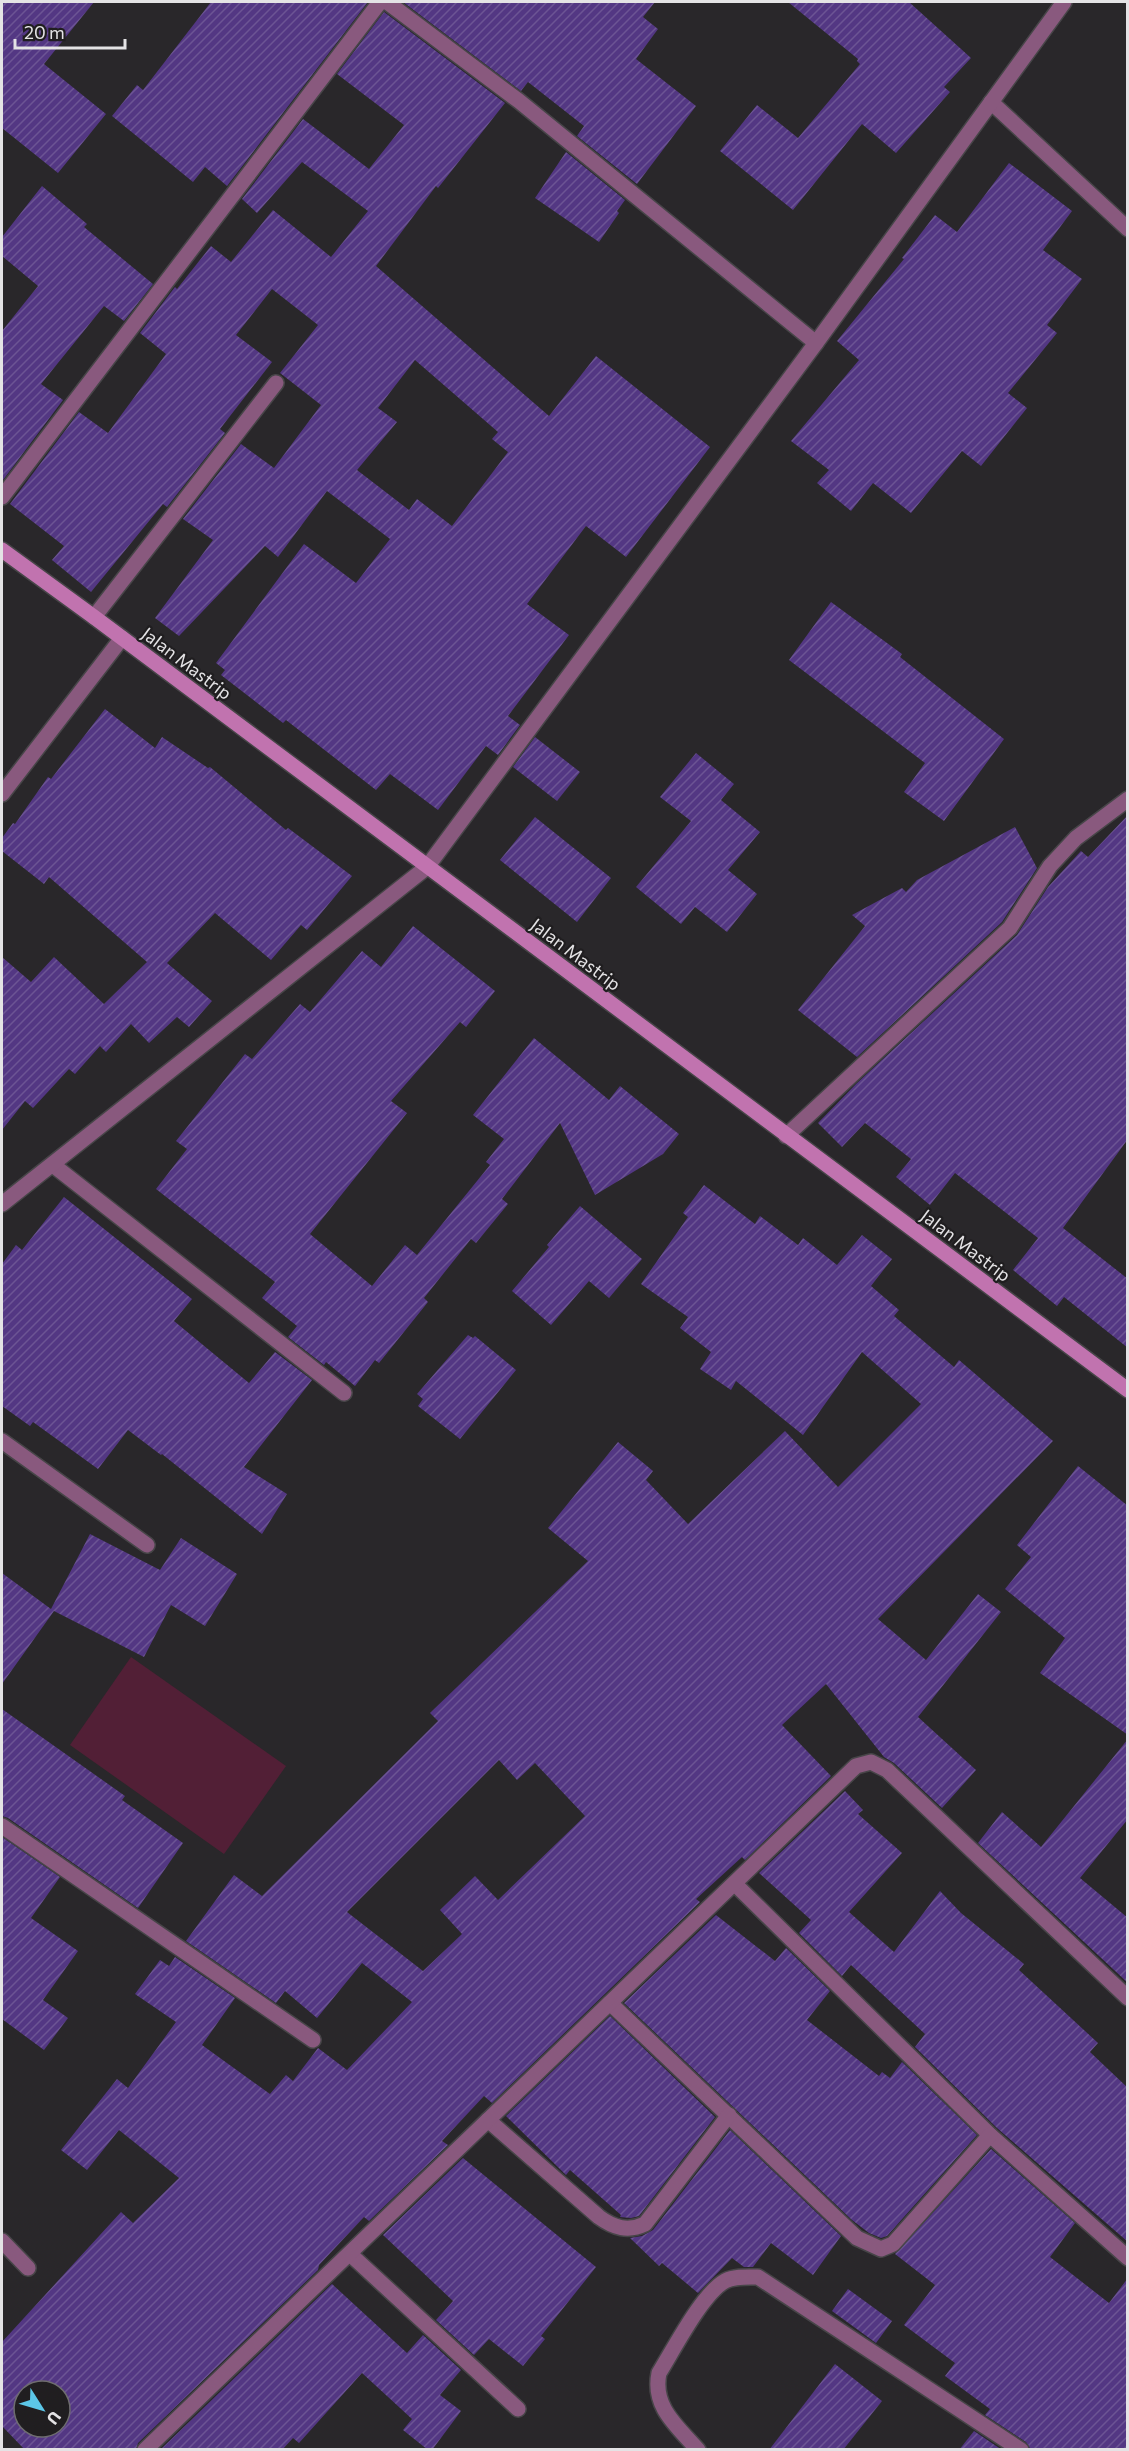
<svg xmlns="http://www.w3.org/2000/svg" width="1129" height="2451" viewBox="0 0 1129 2451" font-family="Commissioner,sans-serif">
  <defs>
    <pattern id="building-hatch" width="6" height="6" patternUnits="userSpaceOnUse" patternTransform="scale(1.5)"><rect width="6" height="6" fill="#533783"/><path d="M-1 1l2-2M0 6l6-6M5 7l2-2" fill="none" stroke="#6c5494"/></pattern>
  </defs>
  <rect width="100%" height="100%" fill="#29272a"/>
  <path fill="#521f36" d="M 131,1657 L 286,1766 L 224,1854 L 70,1745 Z"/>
  <g fill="url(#building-hatch)" fill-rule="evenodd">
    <path d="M 2,2 L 94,2 L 44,64 L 106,114 L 58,173 L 2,128 Z"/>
    <path d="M 211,2 L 368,2 L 227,186 L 205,167 L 193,182 L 112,116 L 137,85 L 143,90 Z"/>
    <path d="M 403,2 L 655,2 L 643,17 L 658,29 L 636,59 L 696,106 L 637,184 L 577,136 L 584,126 L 528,82 L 521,91 Z"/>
    <path d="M 788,2 L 909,2 L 971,58 L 944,87 L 950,92 L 896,153 L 862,124 L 793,210 L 720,151 L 757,105 L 798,138 L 860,64 L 857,61 L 858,59 Z"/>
    <path d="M 384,12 L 505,103 L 438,188 L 436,186 L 376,266 L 549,416 L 596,356 L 710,447 L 626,557 L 586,526 L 527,604 L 569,635 L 508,716 L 520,725 L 498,755 L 486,746 L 438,810 L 390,774 L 376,790 L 286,720 L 283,723 L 221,675 L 225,670 L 216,663 L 304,544 L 356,583 L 390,539 L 327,491 L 278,557 L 265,546 L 179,636 L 155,618 L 213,540 L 183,519 L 241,444 L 274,468 L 321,405 L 280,373 L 318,325 L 272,289 L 236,335 L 272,362 L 220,429 L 225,433 L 167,507 L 163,504 L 91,592 L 52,560 L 64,546 L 10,504 L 79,412 L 108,433 L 166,354 L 140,333 L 175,287 L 177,289 L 211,246 L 231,262 L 273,210 L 331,257 L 368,211 L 302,162 L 257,213 L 242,199 L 303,119 L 369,169 L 404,125 L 337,74 ZM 415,360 L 498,432 L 492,439 L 508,452 L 452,526 L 417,499 L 409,510 L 357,470 L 397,422 L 378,408 Z"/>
    <path d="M 566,152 L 625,200 L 617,211 L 619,213 L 599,242 L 535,198 Z"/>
    <path d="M 1009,163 L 1072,211 L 1043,250 L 1082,279 L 1047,325 L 1057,333 L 1008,393 L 1027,408 L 981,466 L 962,451 L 911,513 L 873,483 L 851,511 L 817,483 L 829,470 L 791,441 L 859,360 L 837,341 L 904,259 L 902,258 L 935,215 L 957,232 Z"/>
    <path d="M 42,186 L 87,224 L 84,227 L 153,284 L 124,321 L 104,306 L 41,384 L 63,400 L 3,480 L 2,331 L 38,286 L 2,256 L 2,237 Z"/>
    <path d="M 831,602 L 902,654 L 900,657 L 1004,739 L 944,821 L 904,792 L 925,763 L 789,660 Z"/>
    <path d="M 105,709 L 155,748 L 162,737 L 208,768 L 210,767 L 286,830 L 288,828 L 352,876 L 307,930 L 301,925 L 271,960 L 215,913 L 167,963 L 212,1001 L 189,1027 L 177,1017 L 149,1043 L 131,1024 L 106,1052 L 100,1046 L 75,1074 L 69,1069 L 33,1108 L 25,1101 L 2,1130 L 2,957 L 31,982 L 54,957 L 104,1004 L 147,962 L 49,877 L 44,884 L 2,851 L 2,838 L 13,823 L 15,824 L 48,777 L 51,779 Z"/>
    <path d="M 535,737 L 580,772 L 557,801 L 513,767 Z"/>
    <path d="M 696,753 L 734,784 L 721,800 L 760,832 L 728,870 L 757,894 L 727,932 L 695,907 L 681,924 L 636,887 L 691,821 L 660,797 Z"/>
    <path d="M 1128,815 L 1128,1139 L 1063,1228 L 1128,1279 L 1128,1348 L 1064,1297 L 1057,1306 L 1013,1270 L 1038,1238 L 955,1173 L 930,1205 L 896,1177 L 911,1159 L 865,1123 L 842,1147 L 818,1123 L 856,1084 L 1017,935 L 1048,887 L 1081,851 L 1088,857 Z"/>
    <path d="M 535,817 L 611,878 L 577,922 L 500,860 Z"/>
    <path d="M 1015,827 L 1037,868 L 1002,922 L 857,1057 L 798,1010 L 865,926 L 852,915 L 902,888 L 906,892 L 917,880 Z"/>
    <path d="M 413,926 L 495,991 L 466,1027 L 460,1022 L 391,1101 L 407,1113 L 310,1234 L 372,1286 L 405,1245 L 417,1255 L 490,1165 L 486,1162 L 504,1139 L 473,1115 L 534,1038 L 609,1100 L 620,1086 L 679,1134 L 663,1154 L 595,1195 L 560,1123 L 502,1199 L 508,1204 L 476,1243 L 471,1239 L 424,1298 L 428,1302 L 379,1363 L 375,1360 L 355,1386 L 326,1362 L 324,1365 L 288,1337 L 297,1326 L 262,1298 L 275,1282 L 156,1189 L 187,1149 L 176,1141 L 245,1054 L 252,1059 L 300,1004 L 310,1012 L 362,951 L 381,967 Z"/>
    <path d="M 704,1185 L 755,1224 L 760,1216 L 798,1245 L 803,1238 L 837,1265 L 862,1235 L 892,1259 L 871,1286 L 899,1310 L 894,1316 L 954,1367 L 959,1360 L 1053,1441 L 878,1619 L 926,1660 L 978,1594 L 1001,1612 L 918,1717 L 976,1770 L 942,1808 L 894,1763 L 884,1757 L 826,1684 L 782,1725 L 831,1776 L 745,1860 L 742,1857 L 696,1899 L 700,1902 L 492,2103 L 484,2096 L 442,2141 L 448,2145 L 369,2221 L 364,2217 L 319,2265 L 318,2270 L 138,2443 L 136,2450 L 25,2450 L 2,2426 L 2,2342 L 121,2212 L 133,2223 L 179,2178 L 119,2130 L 87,2170 L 61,2150 L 117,2079 L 128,2088 L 176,2022 L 135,1994 L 160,1960 L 169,1966 L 175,1957 L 235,1998 L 202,2045 L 270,2094 L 286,2075 L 293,2081 L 318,2048 L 347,2070 L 412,2002 L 362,1963 L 317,2018 L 285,1991 L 276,2003 L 186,1941 L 234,1875 L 262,1896 L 438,1721 L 430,1713 L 588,1561 L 548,1528 L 618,1442 L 653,1471 L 646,1480 L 688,1524 L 785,1431 L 838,1487 L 921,1404 L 862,1352 L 803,1435 L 736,1381 L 731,1390 L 700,1369 L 711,1352 L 680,1328 L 688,1317 L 641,1284 L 688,1217 L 683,1213 ZM 499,1760 L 517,1780 L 535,1763 L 585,1816 L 498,1900 L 475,1876 L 440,1910 L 462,1934 L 423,1971 L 347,1912 ZM 24,2391 L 60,2391 L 60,2427 L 24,2427 Z"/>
    <path d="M 64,1197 L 192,1299 L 174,1321 L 249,1383 L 275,1352 L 312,1380 L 244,1467 L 287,1494 L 262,1534 L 162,1454 L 161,1455 L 128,1430 L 98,1469 L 33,1422 L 30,1426 L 2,1406 L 2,1264 L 16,1245 L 22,1250 Z"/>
    <path d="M 580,1206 L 642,1259 L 609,1298 L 589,1281 L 551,1325 L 512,1291 L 549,1247 L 547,1245 Z"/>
    <path d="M 468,1335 L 473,1338 L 475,1336 L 516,1370 L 460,1439 L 418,1406 L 423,1399 L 417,1394 Z"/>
    <path d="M 1078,1466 L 1128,1506 L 1128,1735 L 1040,1673 L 1065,1638 L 1005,1589 L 1031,1557 L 1017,1545 Z"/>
    <path d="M 90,1534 L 160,1570 L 181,1538 L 237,1574 L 205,1626 L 171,1605 L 144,1657 L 54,1611 L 2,1684 L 2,1573 L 51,1609 Z"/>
    <path d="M 2,1709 L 125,1796 L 122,1800 L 183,1843 L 138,1908 L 8,1818 L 2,1816 Z"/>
    <path d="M 1128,1739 L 1128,1819 L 1080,1878 L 1128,1918 L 1128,1983 L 978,1843 L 1002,1812 L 1041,1847 Z"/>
    <path d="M 845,1791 L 863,1810 L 858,1814 L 902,1853 L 849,1912 L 894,1952 L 940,1891 L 961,1913 L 1024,1964 L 1019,1970 L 1098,2043 L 1090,2052 L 1128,2088 L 1128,2242 L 997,2128 L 915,2047 L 925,2034 L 851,1965 L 842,1976 L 799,1933 L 811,1920 L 759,1873 Z"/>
    <path d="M 2,1837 L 60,1877 L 31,1918 L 78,1951 L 43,2000 L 68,2018 L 44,2050 L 2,2019 Z"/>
    <path d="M 716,1915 L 775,1961 L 786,1948 L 830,1991 L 807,2020 L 879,2076 L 882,2072 L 890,2078 L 902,2062 L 977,2135 L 887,2236 L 881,2238 L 869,2233 L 852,2220 L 624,2003 Z"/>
    <path d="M 610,2016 L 715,2117 L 639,2216 L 631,2218 L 620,2217 L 621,2215 L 570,2170 L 566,2175 L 506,2116 Z"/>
    <path d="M 730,2130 L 841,2236 L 813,2275 L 771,2243 L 753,2267 L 744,2267 L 732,2258 L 698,2293 L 662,2263 L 659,2266 L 630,2238 L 642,2236 L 653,2230 Z"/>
    <path d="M 991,2149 L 1075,2223 L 1050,2257 L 1109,2303 L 1128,2278 L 1128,2450 L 1031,2450 L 1026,2442 L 985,2415 L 990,2409 L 945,2376 L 955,2363 L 904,2325 L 935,2285 L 895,2254 Z"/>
    <path d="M 463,2158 L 596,2267 L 541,2336 L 545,2339 L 523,2366 L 489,2339 L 474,2355 L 436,2320 L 453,2301 L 383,2235 Z"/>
    <path d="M 332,2284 L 407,2353 L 423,2335 L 461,2370 L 440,2395 L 461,2411 L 432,2450 L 428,2450 L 403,2430 L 412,2419 L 362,2373 L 299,2443 L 293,2438 L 282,2450 L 160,2450 Z"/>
    <path d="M 848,2289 L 892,2321 L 876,2343 L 832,2311 Z"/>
    <path d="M 835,2364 L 882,2401 L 843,2450 L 769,2450 Z"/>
    <path d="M 974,2431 L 1002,2450 L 959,2450 Z"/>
  </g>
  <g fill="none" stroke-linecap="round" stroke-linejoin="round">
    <g stroke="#474548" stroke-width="18">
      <path id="service" d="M 2,2241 L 28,2268"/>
    </g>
    <g stroke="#474548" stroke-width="18">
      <g id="minor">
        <path d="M 387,2 L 519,101 L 816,343"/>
        <path d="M 991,102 L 1128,229"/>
        <path d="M 2,497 L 380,2"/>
        <path d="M 94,617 L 276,383"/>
        <path d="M 2,794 L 122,638"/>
        <path d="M 786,1136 L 1010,928 L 1050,866 L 1076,838 L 1128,799"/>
        <path d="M 53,1165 L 344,1393"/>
        <path d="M 2,1204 L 427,867"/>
        <path d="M 2,1441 L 147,1545"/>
        <path d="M 2,1826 L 313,2040"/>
        <path d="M 735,1884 L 990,2135 L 1128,2258"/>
        <path d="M 610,2003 L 857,2238 L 881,2249 L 893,2244 L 990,2135"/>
        <path d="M 488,2120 L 599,2217 C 614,2228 628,2232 645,2224 L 729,2115"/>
        <path d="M 350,2254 L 518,2409"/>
        <path d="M 145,2450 L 856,1766 L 871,1762 L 887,1770 L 1128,1998"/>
        <path d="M 698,2450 C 677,2426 652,2407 659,2373 C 674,2349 702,2294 725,2281 C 735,2276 748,2277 758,2277 L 1021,2450"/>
      </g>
    </g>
    <g stroke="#474548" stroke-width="18">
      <path id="tertiary" d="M 427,867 L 816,343 L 1064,2"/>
    </g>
    <g stroke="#474548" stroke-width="18">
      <path id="secondary" d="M 2,550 L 94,617 L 1128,1390"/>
    </g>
    <use href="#service" stroke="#89597e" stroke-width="15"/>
    <use href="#minor" stroke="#89597e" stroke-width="15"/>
    <use href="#tertiary" stroke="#89597e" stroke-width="15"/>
    <use href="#secondary" stroke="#c173af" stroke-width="15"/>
  </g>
  <g text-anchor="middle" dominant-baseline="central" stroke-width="4.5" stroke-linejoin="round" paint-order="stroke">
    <g font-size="18" fill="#e4e3e5" stroke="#201e20">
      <text transform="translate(187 663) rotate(37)">Jalan Mastrip</text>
      <text transform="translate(576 954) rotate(37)">Jalan Mastrip</text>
      <text transform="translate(966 1245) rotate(37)">Jalan Mastrip</text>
    </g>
  </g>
  <rect width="1129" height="2451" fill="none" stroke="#e4e3e5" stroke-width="6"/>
  <g transform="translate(42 2409) rotate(127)"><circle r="28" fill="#201e20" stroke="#6e6d6f" stroke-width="1.5"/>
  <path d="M0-4.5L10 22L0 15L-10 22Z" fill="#5cc7e8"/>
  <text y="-9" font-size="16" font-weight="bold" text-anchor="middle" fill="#e4e3e5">U</text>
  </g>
  <path d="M15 39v9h110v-9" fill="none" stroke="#e4e3e5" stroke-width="3"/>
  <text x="24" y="39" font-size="18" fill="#e4e3e5" stroke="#201e20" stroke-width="4.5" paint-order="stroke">20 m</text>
</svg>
